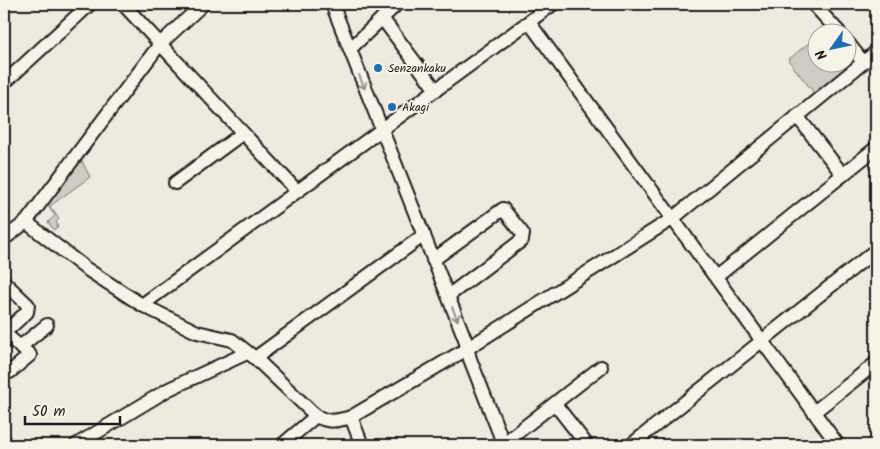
<svg xmlns="http://www.w3.org/2000/svg" width="880" height="449" viewBox="0 0 880 449" font-family="Kalam,sans-serif">
  <rect width="100%" height="100%" fill="#eeeae0"/>
  <filter id="ink" filterUnits="userSpaceOnUse"><feTurbulence type="fractalNoise" baseFrequency=".02" numOctaves="2"/><feDisplacementMap in="SourceGraphic" scale="10" xChannelSelector="R" yChannelSelector="G"/><feConvolveMatrix kernelMatrix="1 2 1 2 8 2 1 2 1" color-interpolation-filters="sRGB"/></filter>
  <g filter="url(#ink)">
    <g fill="#cfccc3" stroke="#767470">
      <path d="M 817,36 L 818,62 L 848,62 L 848,52 L 851,56 L 850,64 L 814,93 L 788,60 Z"/>
      <path d="M 81,159 L 90,177 L 50,206 L 59,219 L 56,222 L 58,226 L 54,230 L 48,222 L 55,216 L 47,205 Z"/>
    </g>
    <g fill="none" stroke-linecap="round" stroke-linejoin="round">
      <g stroke="#1c1c1c" stroke-width="16">
        <g id="minor">
          <path d="M 123,4 L 297,191"/>
          <path d="M 332,4 L 465,339 L 470,359 L 504,445"/>
          <path d="M 813,4 L 839,32"/>
          <path d="M 382,18 L 436,90"/>
          <path d="M 529,22 L 838,445"/>
          <path d="M 848,43 L 863,62"/>
          <path d="M 350,49 L 397,4"/>
          <path d="M 4,83 L 90,4"/>
          <path d="M 797,116 L 843,175"/>
          <path d="M 175,183 L 243,133"/>
          <path d="M 26,222 L 85,268 L 142,305 L 197,332 L 232,340 L 255,358 L 316,416 C 329,423 337,421 351,417 L 460,353 L 672,219 L 876,52"/>
          <path d="M 4,239 L 26,222 L 160,44 L 203,4"/>
          <path d="M 433,260 L 503,209 L 523,234 L 522,240 L 448,296"/>
          <path d="M 716,277 L 876,148"/>
          <path d="M 4,282 L 28,305 L 27,312 L 4,333"/>
          <path d="M 142,305 L 553,4"/>
          <path d="M 4,333 L 30,355 L 10,372"/>
          <path d="M 20,347 L 47,325"/>
          <path d="M 255,358 L 424,235"/>
          <path d="M 555,404 L 587,445"/>
          <path d="M 814,412 L 876,363"/>
          <path d="M 351,417 L 362,445"/>
          <path d="M 504,443 L 601,367"/>
          <path d="M 76,445 L 169,389 L 247,353"/>
          <path d="M 282,445 L 316,416"/>
          <path d="M 631,445 L 876,250"/>
        </g>
      </g>
      <use href="#minor" stroke="#f7f3e8" stroke-width="12"/>
    </g>
    <defs><path id="oneway-shaft" d="M-6 0H5M1.5-3L5.5 0L1.5 3" fill="none" stroke-width="1.6" stroke-linecap="round" stroke-linejoin="round" transform="scale(1.25)"/></defs>
    <g stroke="#94928c">
      <use href="#oneway-shaft" transform="translate(362 82) rotate(68)"/>
      <use href="#oneway-shaft" transform="translate(455 314) rotate(68)"/>
    </g>
  </g>
  <g fill="#1f6fb2" stroke="#f7f3e8" stroke-width="2">
    <circle cx="378" cy="68" r="5"/>
    <circle cx="392" cy="107" r="5"/>
  </g>
  <g text-anchor="middle" dominant-baseline="central" stroke-width="4" stroke-linejoin="round" paint-order="stroke">
    <g font-size="12" fill="#1c1c1c" stroke="#f7f3e8" text-anchor="start">
      <text x="388" y="68">Senzankaku</text>
      <text x="402" y="107">Akagi</text>
    </g>
  </g>
  <rect width="880" height="449" fill="none" stroke="#f7f3e8" stroke-width="20"/>
  <rect x="10" y="10" width="860" height="429" fill="none" stroke="#1c1c1c" stroke-width="2" filter="url(#ink)"/>
  <g transform="translate(832 48) rotate(237)"><circle r="24" fill="#f7f3e8" stroke="#9f9d96"/>
  <path d="M0-4L9 19L0 12L-9 19Z" fill="#1f6fb2"/>
  <text y="-8" font-size="14" font-weight="bold" text-anchor="middle" fill="#1c1c1c">N</text>
  </g>
  <path d="M25 416v8h95v-8" fill="none" stroke="#1c1c1c" stroke-width="2.5"/>
  <text x="32" y="416" font-size="15" fill="#1c1c1c" stroke="#f7f3e8" stroke-width="4" paint-order="stroke">50 m</text>
</svg>
